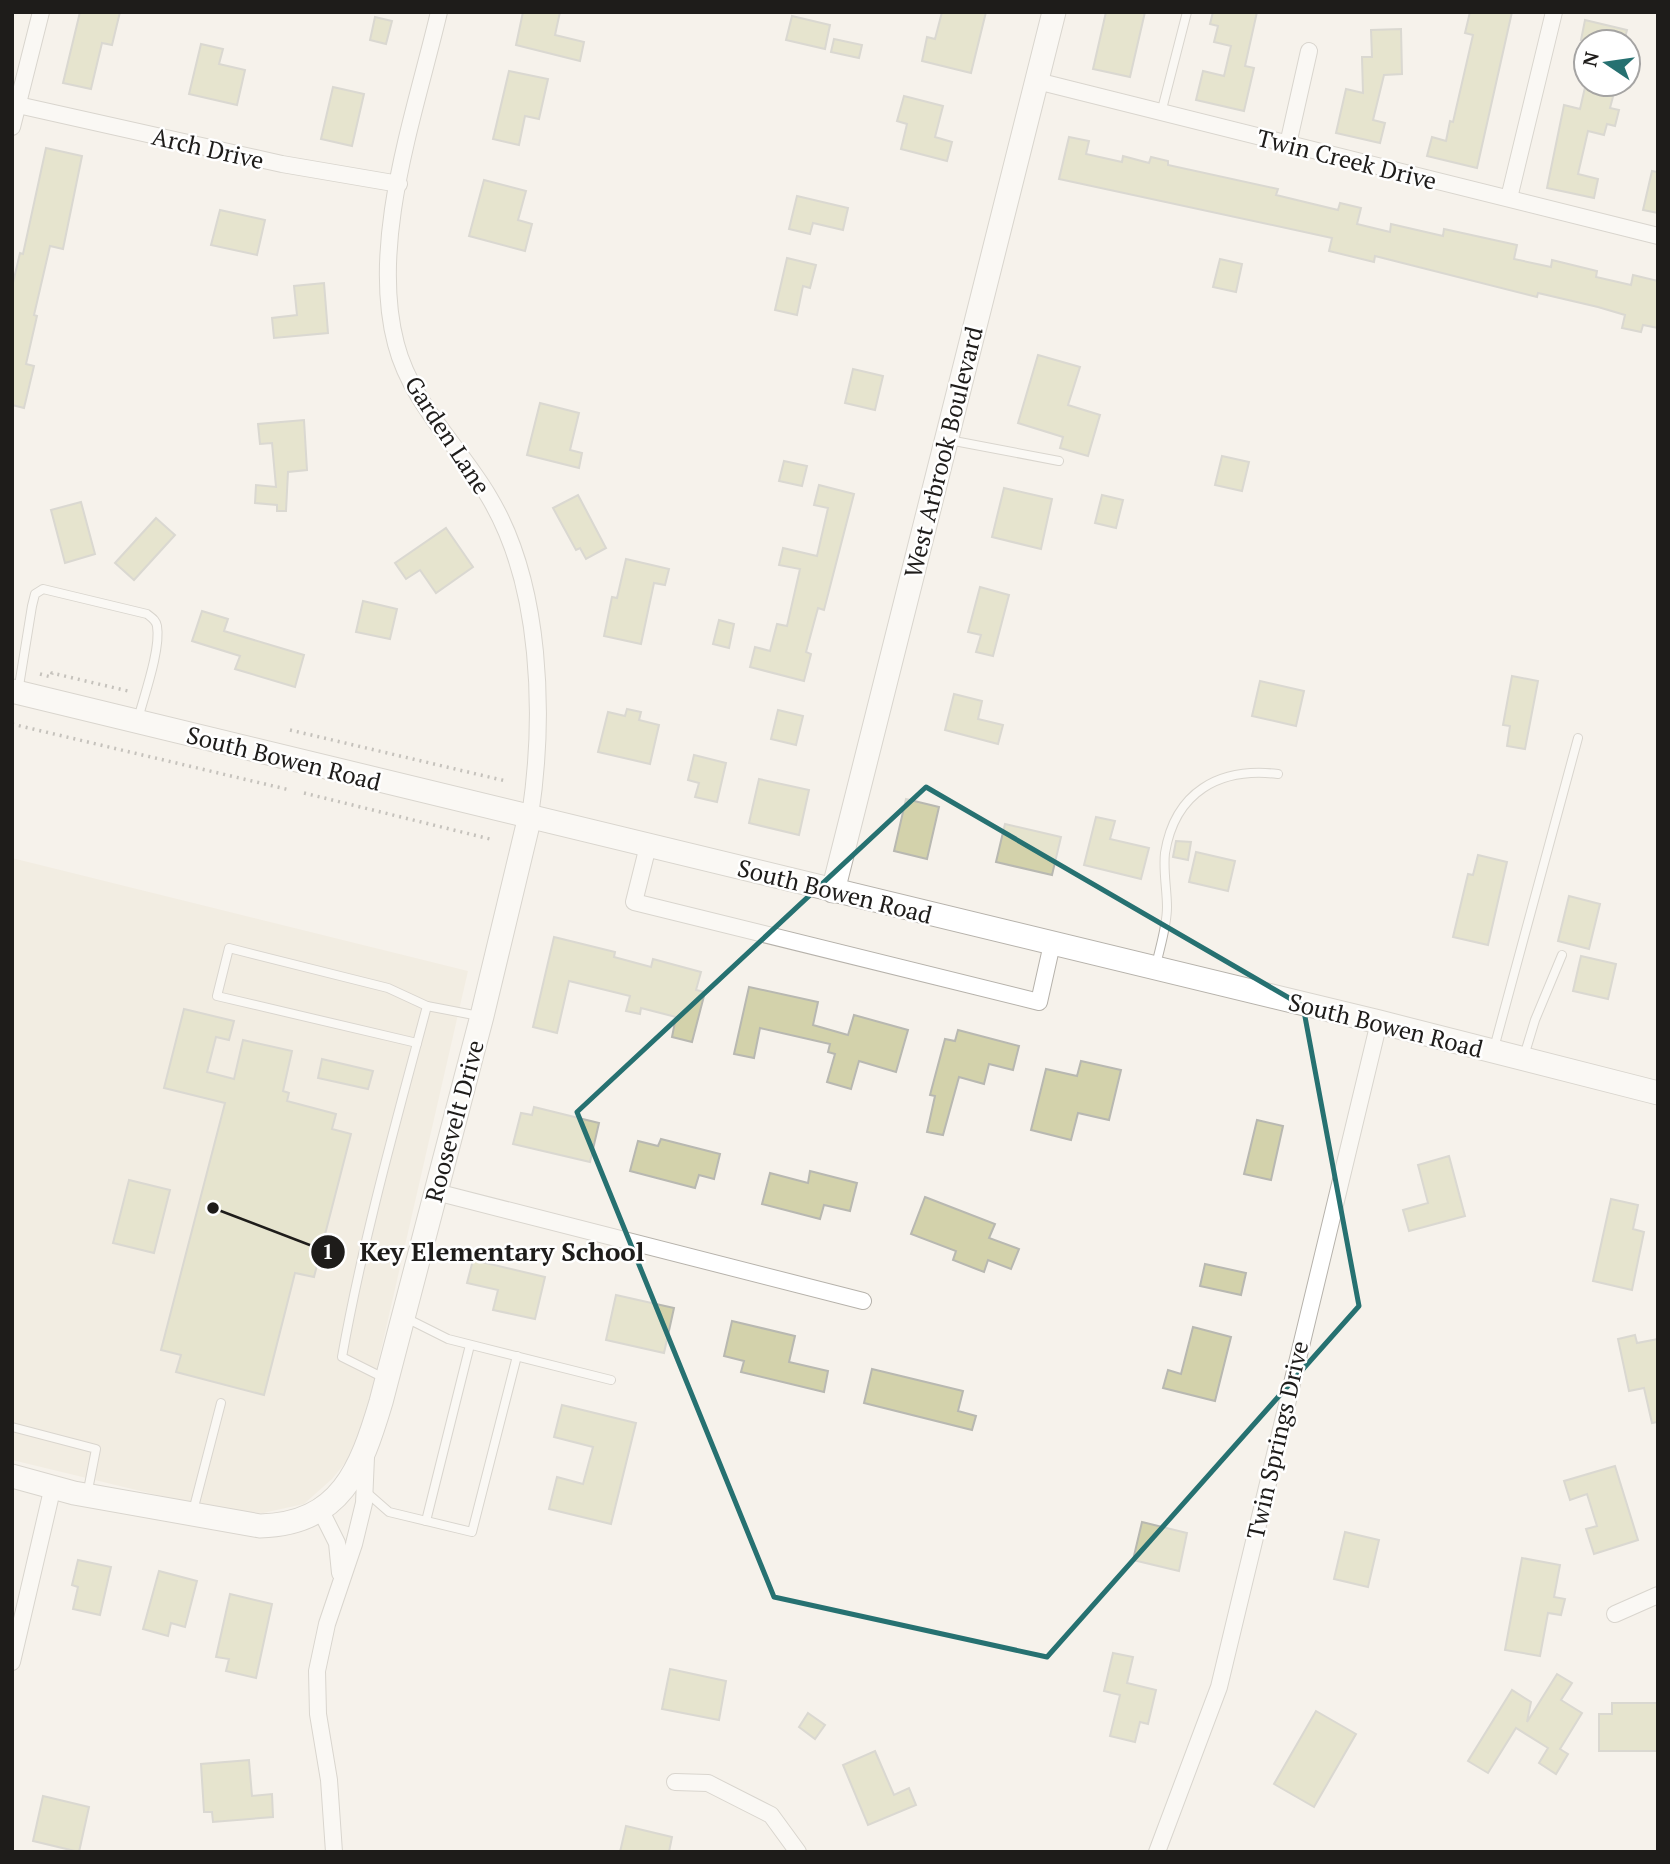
<svg xmlns="http://www.w3.org/2000/svg" width="1670" height="1864" viewBox="0 0 1670 1864" font-family="'PT Serif',serif">
  <rect width="100%" height="100%" fill="#f6f2eb"/>
  <path fill="#eee6d8" d="M 12,858 L 468,971 L 359,1446 L 332,1479 L 304,1504 L 263,1513 L 219,1510 L 12,1460 Z"/>
  <g fill="#d3d2ab" stroke="#b8b8b1" stroke-width="2">
    <path d="M 80,12 L 120,12 L 112,45 L 102,43 L 91,89 L 63,83 Z"/>
    <path d="M 523,12 L 560,12 L 555,35 L 584,42 L 580,61 L 516,45 Z"/>
    <path d="M 942,12 L 986,12 L 971,73 L 922,61 L 927,37 L 935,39 Z"/>
    <path d="M 1106,12 L 1145,12 L 1130,77 L 1093,69 Z"/>
    <path d="M 1213,12 L 1257,12 L 1245,66 L 1254,68 L 1244,111 L 1196,100 L 1203,71 L 1224,76 L 1231,46 L 1214,42 L 1218,26 L 1210,24 Z"/>
    <path d="M 1470,12 L 1512,12 L 1477,168 L 1427,156 L 1432,137 L 1446,141 L 1450,121 L 1453,122 L 1473,35 L 1465,33 Z"/>
    <path d="M 792,16 L 830,25 L 825,49 L 786,40 Z"/>
    <path d="M 375,17 L 392,21 L 386,44 L 370,40 Z"/>
    <path d="M 1585,20 L 1627,30 L 1624,42 L 1581,40 Z"/>
    <path d="M 1401,29 L 1402,74 L 1384,75 L 1373,120 L 1385,123 L 1380,143 L 1336,133 L 1346,89 L 1363,93 L 1362,57 L 1372,57 L 1371,30 Z"/>
    <path d="M 834,39 L 862,45 L 859,58 L 831,52 Z"/>
    <path d="M 201,44 L 223,49 L 219,64 L 245,70 L 237,105 L 189,94 Z"/>
    <path d="M 509,71 L 548,79 L 539,119 L 525,116 L 519,145 L 493,139 Z"/>
    <path d="M 1586,83 L 1615,89 L 1610,108 L 1619,110 L 1615,126 L 1607,124 L 1604,135 L 1588,131 L 1578,174 L 1598,179 L 1594,198 L 1547,188 L 1564,105 L 1580,109 Z"/>
    <path d="M 333,87 L 364,94 L 352,146 L 321,139 Z"/>
    <path d="M 904,96 L 943,106 L 935,137 L 952,142 L 947,161 L 901,149 L 907,124 L 897,121 Z"/>
    <path d="M 1069,137 L 1089,141 L 1086,154 L 1122,162 L 1123,156 L 1149,163 L 1151,157 L 1168,161 L 1168,165 L 1278,189 L 1276,195 L 1338,210 L 1340,203 L 1361,208 L 1357,224 L 1390,232 L 1391,224 L 1443,236 L 1444,229 L 1517,245 L 1514,259 L 1551,267 L 1552,260 L 1597,271 L 1596,277 L 1631,285 L 1633,275 L 1658,281 L 1658,328 L 1643,325 L 1641,332 L 1622,328 L 1625,315 L 1598,307 L 1538,293 L 1537,297 L 1375,256 L 1374,262 L 1329,251 L 1332,238 L 1059,179 Z"/>
    <path d="M 46,148 L 82,156 L 63,249 L 50,246 L 34,315 L 37,316 L 26,364 L 34,366 L 24,408 L 12,405 L 12,287 L 20,253 L 23,254 Z"/>
    <path d="M 1652,171 L 1658,172 L 1658,213 L 1643,210 Z"/>
    <path d="M 484,180 L 526,191 L 518,220 L 532,224 L 525,251 L 469,236 Z"/>
    <path d="M 797,196 L 848,208 L 843,230 L 813,223 L 810,234 L 789,229 Z"/>
    <path d="M 220,210 L 265,220 L 257,255 L 211,245 Z"/>
    <path d="M 787,258 L 816,265 L 810,288 L 803,286 L 797,315 L 775,310 Z"/>
    <path d="M 1220,259 L 1242,264 L 1236,292 L 1213,287 Z"/>
    <path d="M 324,283 L 328,333 L 274,338 L 272,318 L 297,315 L 294,286 Z"/>
    <path d="M 1038,355 L 1080,367 L 1068,405 L 1100,415 L 1088,456 L 1060,448 L 1063,437 L 1018,423 Z"/>
    <path d="M 853,369 L 883,376 L 875,410 L 845,403 Z"/>
    <path d="M 540,403 L 579,413 L 570,450 L 582,453 L 579,468 L 527,455 Z"/>
    <path d="M 304,420 L 307,470 L 288,472 L 286,511 L 277,511 L 277,505 L 255,503 L 256,485 L 276,487 L 272,443 L 260,444 L 258,424 Z"/>
    <path d="M 1222,456 L 1249,462 L 1242,491 L 1215,485 Z"/>
    <path d="M 784,461 L 807,466 L 802,486 L 779,481 Z"/>
    <path d="M 819,485 L 854,494 L 824,610 L 818,608 L 806,652 L 811,654 L 804,681 L 750,667 L 755,647 L 770,651 L 777,624 L 787,626 L 800,569 L 779,565 L 783,548 L 817,556 L 828,508 L 814,505 Z"/>
    <path d="M 1004,488 L 1052,499 L 1041,549 L 992,537 Z"/>
    <path d="M 578,495 L 606,548 L 586,559 L 580,548 L 576,550 L 553,508 Z"/>
    <path d="M 1102,495 L 1123,500 L 1116,528 L 1095,523 Z"/>
    <path d="M 81,502 L 95,554 L 65,563 L 51,510 Z"/>
    <path d="M 156,518 L 175,535 L 134,580 L 115,563 Z"/>
    <path d="M 446,528 L 473,567 L 436,593 L 420,570 L 406,579 L 395,563 Z"/>
    <path d="M 626,559 L 669,569 L 665,585 L 654,583 L 641,644 L 604,636 L 612,597 L 617,598 Z"/>
    <path d="M 980,587 L 1009,595 L 993,656 L 976,652 L 981,635 L 968,632 Z"/>
    <path d="M 363,601 L 397,609 L 390,639 L 356,632 Z"/>
    <path d="M 202,611 L 228,619 L 224,631 L 304,655 L 295,687 L 235,669 L 240,656 L 192,641 Z"/>
    <path d="M 719,620 L 734,624 L 729,648 L 713,644 Z"/>
    <path d="M 1512,676 L 1538,681 L 1525,749 L 1507,746 L 1510,726 L 1503,725 Z"/>
    <path d="M 1260,681 L 1304,691 L 1296,726 L 1252,716 Z"/>
    <path d="M 954,694 L 982,701 L 978,719 L 1003,725 L 998,744 L 945,730 Z"/>
    <path d="M 627,709 L 641,712 L 639,720 L 659,725 L 650,764 L 598,752 L 608,712 L 625,716 Z"/>
    <path d="M 778,710 L 803,716 L 796,745 L 771,739 Z"/>
    <path d="M 694,755 L 726,763 L 717,802 L 695,797 L 699,783 L 688,780 Z"/>
    <path d="M 759,779 L 809,790 L 799,835 L 749,823 Z"/>
    <path d="M 906,799 L 939,807 L 927,859 L 894,851 Z"/>
    <path d="M 1096,817 L 1115,821 L 1110,839 L 1149,848 L 1141,879 L 1084,865 Z"/>
    <path d="M 1005,824 L 1061,837 L 1052,875 L 996,862 Z"/>
    <path d="M 1176,841 L 1191,842 L 1188,860 L 1173,857 Z"/>
    <path d="M 1196,852 L 1235,861 L 1228,891 L 1189,882 Z"/>
    <path d="M 1478,855 L 1507,862 L 1488,945 L 1453,937 L 1468,874 L 1473,875 Z"/>
    <path d="M 1569,896 L 1600,904 L 1589,949 L 1558,941 Z"/>
    <path d="M 554,937 L 615,952 L 614,957 L 651,967 L 653,959 L 701,972 L 696,990 L 705,992 L 692,1042 L 672,1037 L 676,1017 L 641,1008 L 640,1014 L 626,1011 L 630,996 L 569,981 L 557,1033 L 533,1027 Z"/>
    <path d="M 1581,956 L 1616,964 L 1608,999 L 1573,991 Z"/>
    <path d="M 749,987 L 818,1002 L 813,1025 L 848,1035 L 854,1015 L 908,1030 L 896,1072 L 859,1061 L 851,1089 L 827,1082 L 835,1054 L 828,1052 L 830,1044 L 760,1028 L 754,1058 L 734,1054 Z"/>
    <path d="M 184,1009 L 234,1021 L 229,1040 L 216,1037 L 207,1072 L 234,1079 L 243,1040 L 292,1051 L 283,1091 L 289,1093 L 287,1101 L 336,1114 L 332,1129 L 351,1134 L 314,1277 L 295,1273 L 264,1395 L 176,1372 L 181,1355 L 161,1350 L 225,1103 L 164,1088 Z"/>
    <path d="M 958,1030 L 1019,1046 L 1013,1070 L 989,1064 L 984,1084 L 959,1077 L 943,1135 L 927,1132 L 935,1096 L 930,1095 L 945,1039 L 955,1041 Z"/>
    <path d="M 322,1059 L 373,1071 L 368,1089 L 318,1078 Z"/>
    <path d="M 1081,1061 L 1121,1070 L 1109,1120 L 1078,1113 L 1071,1140 L 1031,1130 L 1046,1069 L 1077,1076 Z"/>
    <path d="M 534,1107 L 599,1123 L 590,1162 L 513,1144 L 521,1113 L 532,1115 Z"/>
    <path d="M 1257,1120 L 1283,1126 L 1271,1180 L 1244,1174 Z"/>
    <path d="M 661,1139 L 720,1154 L 714,1179 L 699,1175 L 695,1188 L 630,1171 L 638,1141 L 658,1146 Z"/>
    <path d="M 1449,1156 L 1465,1216 L 1409,1231 L 1403,1210 L 1428,1203 L 1418,1165 Z"/>
    <path d="M 810,1171 L 857,1183 L 850,1211 L 824,1205 L 820,1219 L 762,1204 L 770,1173 L 808,1183 Z"/>
    <path d="M 129,1180 L 170,1190 L 154,1253 L 113,1243 Z"/>
    <path d="M 925,1197 L 995,1224 L 989,1238 L 1019,1249 L 1011,1269 L 988,1260 L 984,1272 L 953,1260 L 956,1251 L 911,1234 Z"/>
    <path d="M 1611,1199 L 1638,1205 L 1633,1229 L 1644,1232 L 1632,1290 L 1593,1281 Z"/>
    <path d="M 473,1260 L 545,1277 L 535,1319 L 493,1310 L 498,1290 L 467,1283 Z"/>
    <path d="M 1205,1264 L 1246,1273 L 1241,1295 L 1200,1286 Z"/>
    <path d="M 616,1295 L 674,1308 L 664,1353 L 606,1340 Z"/>
    <path d="M 732,1321 L 795,1336 L 789,1362 L 828,1371 L 824,1392 L 741,1372 L 744,1361 L 724,1356 Z"/>
    <path d="M 1193,1327 L 1231,1337 L 1215,1401 L 1163,1388 L 1168,1370 L 1181,1374 Z"/>
    <path d="M 1635,1335 L 1637,1343 L 1658,1339 L 1658,1422 L 1652,1423 L 1644,1388 L 1629,1391 L 1618,1339 Z"/>
    <path d="M 872,1369 L 963,1391 L 958,1411 L 976,1416 L 972,1430 L 864,1403 Z"/>
    <path d="M 562,1405 L 636,1423 L 611,1524 L 549,1509 L 557,1477 L 583,1484 L 593,1447 L 554,1437 Z"/>
    <path d="M 1615,1466 L 1638,1540 L 1594,1554 L 1586,1529 L 1597,1526 L 1587,1494 L 1570,1500 L 1564,1481 Z"/>
    <path d="M 1142,1522 L 1187,1533 L 1179,1571 L 1133,1560 Z"/>
    <path d="M 1345,1532 L 1379,1540 L 1368,1587 L 1334,1579 Z"/>
    <path d="M 1522,1558 L 1560,1565 L 1554,1597 L 1565,1599 L 1561,1615 L 1548,1613 L 1540,1656 L 1505,1650 Z"/>
    <path d="M 78,1560 L 111,1567 L 100,1615 L 73,1609 L 78,1587 L 72,1585 Z"/>
    <path d="M 159,1571 L 197,1581 L 185,1627 L 171,1623 L 168,1636 L 143,1629 Z"/>
    <path d="M 230,1594 L 272,1604 L 256,1678 L 226,1671 L 229,1659 L 216,1657 Z"/>
    <path d="M 1113,1653 L 1133,1657 L 1127,1683 L 1156,1690 L 1148,1724 L 1140,1722 L 1135,1742 L 1110,1736 L 1120,1695 L 1104,1691 Z"/>
    <path d="M 670,1669 L 726,1681 L 719,1720 L 662,1709 Z"/>
    <path d="M 1557,1674 L 1572,1683 L 1561,1700 L 1582,1713 L 1560,1749 L 1568,1754 L 1556,1774 L 1539,1763 L 1548,1748 L 1516,1728 L 1488,1773 L 1468,1761 L 1512,1690 L 1531,1702 L 1527,1722 Z"/>
    <path d="M 1612,1703 L 1657,1703 L 1658,1751 L 1599,1751 L 1599,1714 L 1612,1714 Z"/>
    <path d="M 1316,1711 L 1356,1734 L 1314,1807 L 1274,1784 Z"/>
    <path d="M 808,1713 L 825,1725 L 815,1739 L 799,1727 Z"/>
    <path d="M 875,1751 L 894,1795 L 909,1788 L 916,1805 L 868,1825 L 843,1765 Z"/>
    <path d="M 249,1760 L 252,1796 L 272,1794 L 273,1817 L 213,1822 L 212,1812 L 204,1812 L 201,1764 Z"/>
    <path d="M 43,1796 L 89,1807 L 79,1852 L 33,1841 Z"/>
    <path d="M 626,1826 L 672,1837 L 669,1852 L 620,1852 Z"/>
  </g>
  <g fill="none" stroke-linecap="round" stroke-linejoin="round">
    <g stroke="#b6b2ab" stroke-width="10">
      <g id="lane">
        <path d="M 1161,113 L 1187,12"/>
        <path d="M 949,440 L 1059,461"/>
        <path d="M 18,692 L 32,606 L 35,594 L 43,589 L 147,614 C 152,618 156,620 157,626 C 161,649 144,696 138,719"/>
        <path d="M 1156,965 C 1160,947 1167,926 1167,907 C 1167,890 1163,871 1165,853 C 1175,792 1219,767 1278,774"/>
        <path d="M 417,1043 L 217,996 L 229,948 L 388,988 L 427,1006"/>
        <path d="M 1494,1048 L 1578,738"/>
        <path d="M 1524,1056 L 1535,1020 L 1562,955"/>
        <path d="M 406,1318 L 448,1339 L 611,1380"/>
        <path d="M 386,1379 L 342,1357 C 363,1239 396,1122 427,1006 L 479,1016"/>
        <path d="M 12,1427 L 96,1449 L 87,1495"/>
        <path d="M 365,1491 L 389,1512 L 472,1532 L 517,1356"/>
        <path d="M 193,1511 L 221,1403"/>
        <path d="M 426,1521 L 470,1345"/>
      </g>
    </g>
    <g stroke="#b6b2ab" stroke-width="18">
      <g id="street">
        <path d="M 439,12 C 415,114 369,242 396,344 C 411,403 459,446 489,497 C 542,585 545,717 530,816"/>
        <path d="M 1037,81 L 1658,236"/>
        <path d="M 18,105 L 282,164 L 399,184"/>
        <path d="M 12,127 L 41,12"/>
        <path d="M 1288,144 L 1309,51"/>
        <path d="M 1509,198 L 1554,12"/>
        <path d="M 648,846 L 634,902 L 1039,1002 L 1052,944"/>
        <path d="M 436,1192 L 863,1301"/>
        <path d="M 321,1511 L 337,1543 L 340,1573"/>
        <path d="M 1615,1614 L 1658,1595"/>
        <path d="M 12,1662 L 53,1486"/>
        <path d="M 675,1782 L 708,1783 L 771,1815 L 798,1852"/>
        <path d="M 334,1852 L 329,1780 L 318,1714 L 317,1671 L 327,1624 L 354,1544 L 364,1503 L 366,1457"/>
        <path d="M 1157,1852 L 1219,1687 L 1379,1022"/>
      </g>
    </g>
    <g stroke="#b6b2ab" stroke-width="25">
      <g id="secondary">
        <path d="M 12,691 L 1379,1022 L 1658,1093"/>
        <path d="M 833,891 L 1054,12"/>
        <path d="M 12,1476 L 74,1493 L 260,1526 C 341,1524 361,1469 381,1402 L 482,1016 L 530,816"/>
      </g>
    </g>
    <g stroke="#8b8883" stroke-width="3.5" stroke-dasharray="2 5" stroke-linecap="butt">
      <path d="M 40,674 L 51,677 L 52,673 L 128,691"/>
      <path d="M 12,724 L 290,790"/>
      <path d="M 290,730 L 506,781"/>
      <path d="M 304,793 L 494,840"/>
    </g>
    <use href="#lane" stroke="#fff" stroke-width="8"/>
    <use href="#street" stroke="#fff" stroke-width="16"/>
    <use href="#secondary" stroke="#fff" stroke-width="23"/>
  </g>
  <path d="M0 0H1670V1864H0ZM 926,787 L 1303,1006 L 1359,1306 L 1047,1657 L 774,1597 L 577,1112 Z" fill="#f6f2eb" fill-opacity=".55" fill-rule="evenodd"/>
  <path fill="none" stroke="#267171" stroke-width="5" stroke-linejoin="round" d="M 926,787 L 1303,1006 L 1359,1306 L 1047,1657 L 774,1597 L 577,1112 Z"/>
  <g text-anchor="middle" dominant-baseline="central" stroke-width="5" stroke-linejoin="round" paint-order="stroke">
    <g font-size="24" fill="#1e1c1a" stroke="#fff">
      <text transform="translate(208 148) rotate(13)">Arch Drive</text>
      <text transform="translate(1347 159) rotate(14)">Twin Creek Drive</text>
      <text transform="translate(448 435) rotate(57)">Garden Lane</text>
      <text transform="translate(943 452) rotate(-76)">West Arbrook Boulevard</text>
      <text transform="translate(284 758) rotate(14)">South Bowen Road</text>
      <text transform="translate(835 891) rotate(14)">South Bowen Road</text>
      <text transform="translate(1386 1025) rotate(14)">South Bowen Road</text>
      <text transform="translate(454 1121) rotate(-75)">Roosevelt Drive</text>
      <text transform="translate(1277 1440) rotate(-77)">Twin Springs Drive</text>
    </g>
  </g>
  <path fill="none" stroke="#1e1c1a" stroke-width="2.5" d="M213 1208L328 1252"/>
  <g fill="#1e1c1a" stroke="#fff" stroke-width="2.5">
    <circle cx="213" cy="1208" r="7"/>
    <circle cx="328" cy="1252" r="18"/>
  </g>
  <g font-size="21" text-anchor="middle" font-weight="bold" fill="#fff">
    <text x="328" y="1259">1</text>
  </g>
  <g font-size="26" text-anchor="middle" font-weight="bold" fill="#1e1c1a" stroke="#fff" stroke-width="5" stroke-linejoin="round" paint-order="stroke">
    <text x="502" y="1261">Key Elementary School</text>
  </g>
  <rect width="1670" height="1864" fill="none" stroke="#1e1c1a" stroke-width="28"/>
  <g transform="translate(1607 63) rotate(283)"><circle r="33" fill="#ffffff" stroke="#a5a4a3" stroke-width="2"/>
  <path d="M0-5L12 26L0 18L-12 26Z" fill="#267171"/>
  <text y="-10" font-size="19" font-weight="bold" text-anchor="middle" fill="#1e1c1a">N</text>
  </g>
</svg>
